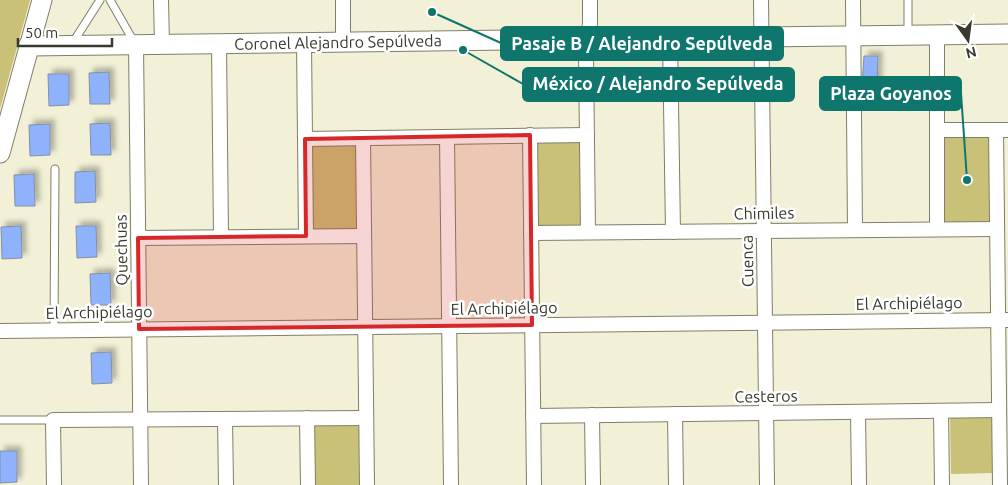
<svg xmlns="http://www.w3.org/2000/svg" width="1008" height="485" viewBox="0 0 1008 485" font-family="Ubuntu,sans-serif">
  <defs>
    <filter id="shadow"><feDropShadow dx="4.5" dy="-4.5" stdDeviation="2.5" flood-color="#0004"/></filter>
  </defs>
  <rect width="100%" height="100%" fill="#f2f1d7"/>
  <g fill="#c8c177">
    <path d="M 0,0 L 30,0 L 0,109 Z"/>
    <path d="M 942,134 L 993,135 L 993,225 L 939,226 Z"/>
    <path d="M 585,141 L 586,228 L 534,229 L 534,143 Z"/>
    <path d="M 360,144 L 361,229 L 310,231 L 307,145 Z"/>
    <path d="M 950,418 L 993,418 L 994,473 L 951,474 Z"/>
    <path d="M 361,423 L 362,485 L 314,485 L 313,426 Z"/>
  </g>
  <g fill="#8fb2fd" stroke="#848ea3" filter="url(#shadow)">
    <path d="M 864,56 L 878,56 L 877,86 L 862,86 Z"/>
    <path d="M 109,72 L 110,104 L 90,104 L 89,73 Z"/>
    <path d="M 48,74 L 69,74 L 69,105 L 49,106 Z"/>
    <path d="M 110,123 L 111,155 L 91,155 L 90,124 Z"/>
    <path d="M 50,124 L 50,155 L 30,156 L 29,125 Z"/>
    <path d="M 95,171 L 96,202 L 75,203 L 75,172 Z"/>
    <path d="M 34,174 L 35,206 L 15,206 L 14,175 Z"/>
    <path d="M 21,226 L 22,258 L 2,259 L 1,227 Z"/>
    <path d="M 76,226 L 96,226 L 97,257 L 77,258 Z"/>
    <path d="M 110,273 L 111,305 L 91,305 L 90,274 Z"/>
    <path d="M 111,352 L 112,383 L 92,384 L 91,353 Z"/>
    <path d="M 0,451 L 17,451 L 17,482 L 0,483 Z"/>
  </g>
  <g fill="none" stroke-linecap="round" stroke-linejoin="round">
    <g stroke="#807f67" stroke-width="9">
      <g id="lane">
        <path d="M 110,0 L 134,42"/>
        <path d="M 908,35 L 908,0"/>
        <path d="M 72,44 L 100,0"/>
        <path d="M 54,330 L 55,169"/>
        <path d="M 0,420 L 53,420"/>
      </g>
    </g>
    <g stroke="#807f67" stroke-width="16">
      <g id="street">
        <path d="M 161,0 L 162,44"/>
        <path d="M 761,0 L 767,485"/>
        <path d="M 853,0 L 855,229"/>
        <path d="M 937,35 L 937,229"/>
        <path d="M 670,38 L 673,232"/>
        <path d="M 304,42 L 306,236"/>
        <path d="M 343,42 L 343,0"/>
        <path d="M 219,43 L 221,237"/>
        <path d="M 136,44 L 141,485"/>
        <path d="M 937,130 L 1008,130"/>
        <path d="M 996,130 L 1000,485"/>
        <path d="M 530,135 L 534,485"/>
        <path d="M 447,137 L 451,485"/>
        <path d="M 363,138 L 367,485"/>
        <path d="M 305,139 L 587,135"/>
        <path d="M 588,232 L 586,53 L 590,23 L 590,0"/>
        <path d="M 531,233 L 997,229"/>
        <path d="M 138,238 L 364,236"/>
        <path d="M 0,331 L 1008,320"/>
        <path d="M 941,411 L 942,485"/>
        <path d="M 858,412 L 859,485"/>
        <path d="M 675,414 L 676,485"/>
        <path d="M 592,415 L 593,485"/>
        <path d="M 533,416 L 999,410"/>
        <path d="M 307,418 L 308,485"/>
        <path d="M 225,419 L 226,485"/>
        <path d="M 54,485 L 53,420 L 366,418"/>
      </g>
    </g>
    <g stroke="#807f67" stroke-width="21">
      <g id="secondary">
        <path d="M 28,46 L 1008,34"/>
        <path d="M 0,153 L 42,0"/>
      </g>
    </g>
    <use href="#lane" stroke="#fff" stroke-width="7"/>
    <use href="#street" stroke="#fff" stroke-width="14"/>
    <use href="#secondary" stroke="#fff" stroke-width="19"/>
  </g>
  <path fill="#d62828" fill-opacity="0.2" stroke="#d62828" stroke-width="4" stroke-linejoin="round" d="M 530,135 L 532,325 L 139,329 L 138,238 L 306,236 L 305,139 Z"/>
  <g text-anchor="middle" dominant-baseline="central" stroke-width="5" stroke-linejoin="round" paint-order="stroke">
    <g font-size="16" fill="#39392f" stroke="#fff">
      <text transform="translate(338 42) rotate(-1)">Coronel Alejandro Sepúlveda</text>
      <text transform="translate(764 213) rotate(-1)">Chimiles</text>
      <text transform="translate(121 250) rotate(-91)">Quechuas</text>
      <text transform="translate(747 261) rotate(-91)">Cuenca</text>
      <text transform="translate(909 303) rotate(-1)">El Archipiélago</text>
      <text transform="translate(504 308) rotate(-1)">El Archipiélago</text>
      <text transform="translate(99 312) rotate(-1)">El Archipiélago</text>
      <text transform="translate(766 396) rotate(-1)">Cesteros</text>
    </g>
  </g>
  <path fill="none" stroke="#0f766e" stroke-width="2" d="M432 12L501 43M463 50L523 84M967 180L961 93"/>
  <g fill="#0f766e" stroke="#fff" stroke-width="2">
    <circle cx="432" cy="12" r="5"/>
    <circle cx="463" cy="50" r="5"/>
    <circle cx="967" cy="180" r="5"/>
  </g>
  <g fill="#0f766e" stroke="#0f766e" stroke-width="2">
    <rect x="501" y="27" width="282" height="33" rx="5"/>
    <rect x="523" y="68" width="271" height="33" rx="5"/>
    <rect x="820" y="77" width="141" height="33" rx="5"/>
  </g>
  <g font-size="18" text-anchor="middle" font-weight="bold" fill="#fff">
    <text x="642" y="50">Pasaje B / Alejandro Sepúlveda</text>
    <text x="658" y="90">México / Alejandro Sepúlveda</text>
    <text x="891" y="100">Plaza Goyanos</text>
  </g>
  <g transform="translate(968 40) rotate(166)" stroke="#ffffff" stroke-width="4" paint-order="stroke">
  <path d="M0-4L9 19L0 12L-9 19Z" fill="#39392f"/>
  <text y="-8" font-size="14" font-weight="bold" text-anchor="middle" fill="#39392f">N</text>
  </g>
  <path d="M18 38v8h94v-8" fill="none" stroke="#39392f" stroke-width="2.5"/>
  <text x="25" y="38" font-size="15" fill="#39392f" stroke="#ffffff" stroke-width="4" paint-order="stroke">50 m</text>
</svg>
